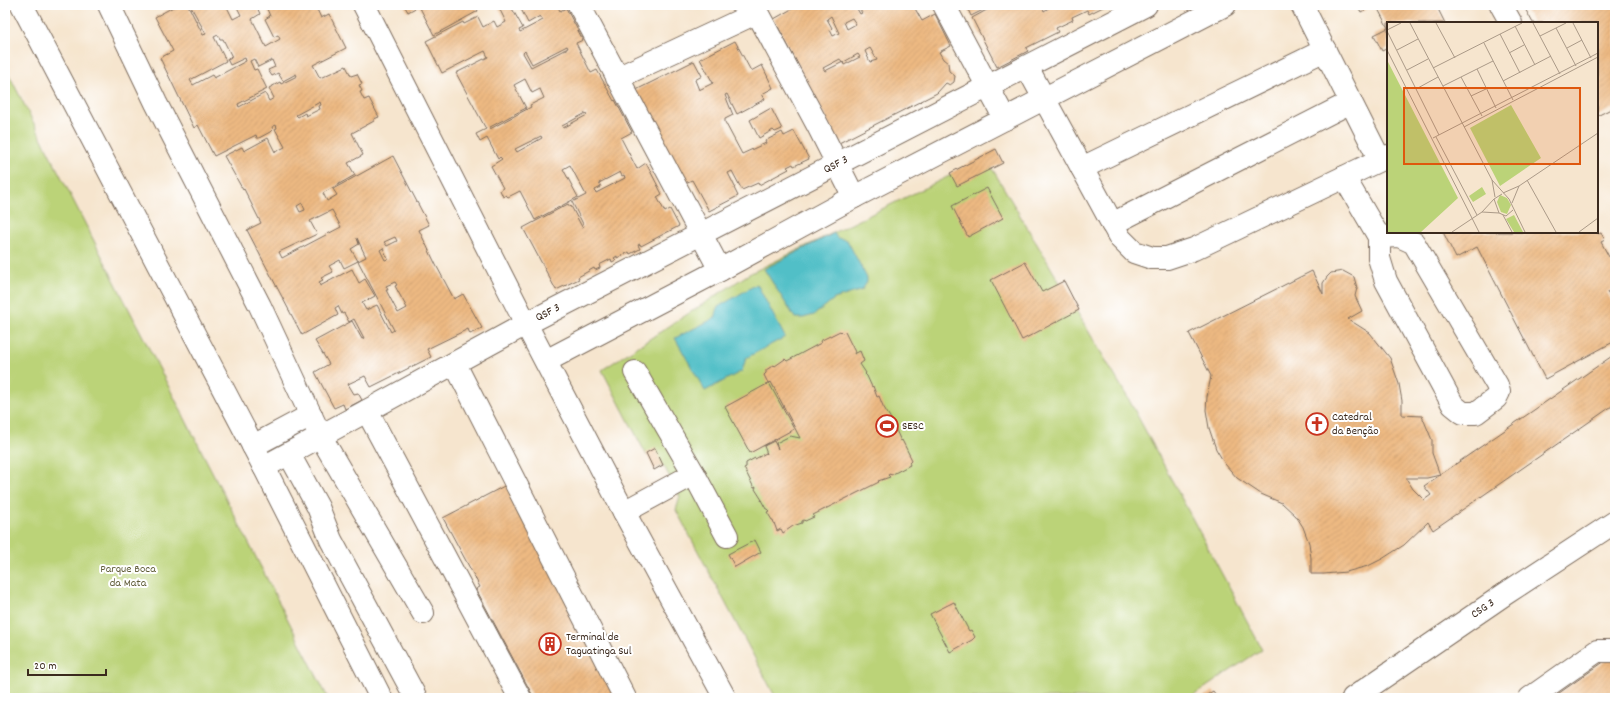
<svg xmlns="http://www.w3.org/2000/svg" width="1620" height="703" viewBox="0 0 1620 703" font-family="Dekko,sans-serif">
  <defs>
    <pattern id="building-hatch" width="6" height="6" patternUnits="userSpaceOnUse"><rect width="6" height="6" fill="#edb982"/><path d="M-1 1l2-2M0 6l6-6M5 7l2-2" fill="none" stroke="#cc9f70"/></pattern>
  </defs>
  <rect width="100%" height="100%" fill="#fff"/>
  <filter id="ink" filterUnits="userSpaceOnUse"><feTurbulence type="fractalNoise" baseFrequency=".025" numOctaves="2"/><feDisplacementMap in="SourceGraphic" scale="8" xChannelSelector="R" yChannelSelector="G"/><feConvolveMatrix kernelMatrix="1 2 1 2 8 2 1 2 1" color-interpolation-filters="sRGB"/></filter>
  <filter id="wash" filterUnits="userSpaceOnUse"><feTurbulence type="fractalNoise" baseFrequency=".012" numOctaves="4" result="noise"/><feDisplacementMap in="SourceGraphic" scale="16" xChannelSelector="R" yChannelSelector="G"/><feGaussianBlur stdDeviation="0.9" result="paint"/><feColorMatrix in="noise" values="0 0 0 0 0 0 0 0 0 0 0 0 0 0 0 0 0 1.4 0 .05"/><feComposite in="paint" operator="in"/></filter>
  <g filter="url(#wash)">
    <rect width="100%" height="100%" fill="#f6e5ce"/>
    <g fill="#bbd378" stroke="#7b7e4b">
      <path d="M 5,67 L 328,698 L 5,698 Z"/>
      <path d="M 986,158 L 1128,398 L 1262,649 L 1190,698 L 776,698 L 676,510 L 680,497 L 664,466 L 657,468 L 651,454 L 647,456 L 602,370 L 749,274 Z"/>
    </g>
    <g fill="#51bfc7" stroke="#467472">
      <path d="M 834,233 L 837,238 L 847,240 L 867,278 L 867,282 L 862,290 L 834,299 L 814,315 L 803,318 L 795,318 L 764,269 Z"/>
      <path d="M 757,284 L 785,337 L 746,358 L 742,371 L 705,391 L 675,338 L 715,318 L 718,307 Z"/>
    </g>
    <g id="blocks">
      <g fill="url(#building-hatch)" fill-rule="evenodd">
        <path d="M 177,5 L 188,5 L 203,35 L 206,34 L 190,5 L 226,5 L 233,19 L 241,15 L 236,5 L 260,5 L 257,7 L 260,14 L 252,19 L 266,47 L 280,39 L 278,35 L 274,37 L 265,19 L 270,16 L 267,9 L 274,5 L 315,5 L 321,18 L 329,14 L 346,48 L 313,65 L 320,78 L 346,66 L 351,76 L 357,74 L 362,84 L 359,85 L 362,91 L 360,92 L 364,100 L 369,98 L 379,117 L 374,119 L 374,121 L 352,133 L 363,155 L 348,163 L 355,175 L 323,193 L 327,201 L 337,195 L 333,189 L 393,156 L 429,225 L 419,230 L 436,265 L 454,299 L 463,294 L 482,328 L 470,334 L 468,329 L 427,349 L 431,357 L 371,387 L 365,376 L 348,384 L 354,394 L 358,393 L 362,400 L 345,409 L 343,404 L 334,408 L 315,372 L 329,364 L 315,341 L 352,321 L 362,339 L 364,338 L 354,319 L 349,322 L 344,313 L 342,314 L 338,306 L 335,308 L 338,315 L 302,335 L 247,230 L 261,223 L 244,189 L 243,190 L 224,156 L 242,147 L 244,151 L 268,138 L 275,152 L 285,147 L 275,129 L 277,128 L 276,125 L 272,127 L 273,129 L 270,132 L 259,138 L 257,138 L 256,135 L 214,156 L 198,125 L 194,128 L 160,58 L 173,51 L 155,17 ZM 218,35 L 220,39 L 223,39 L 232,57 L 227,59 L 230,65 L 245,58 L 246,61 L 214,78 L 212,75 L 193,85 L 190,80 L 226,61 L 214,37 ZM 254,59 L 258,67 L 272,60 L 275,67 L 268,70 L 272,76 L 278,73 L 283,81 L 296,74 L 297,76 L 281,84 L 280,82 L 269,88 L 274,98 L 269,101 L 265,93 L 239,107 L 238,104 L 267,89 L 257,69 L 254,70 L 250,61 ZM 320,102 L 321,105 L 319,106 L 320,109 L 306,116 L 305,113 L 298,117 L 296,115 ZM 302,203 L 305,210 L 300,212 L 297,206 ZM 332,210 L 341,227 L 282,258 L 279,252 L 317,234 L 310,221 ZM 395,237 L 397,241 L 387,246 L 384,242 ZM 357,238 L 366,257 L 358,261 L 394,330 L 391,332 L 377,305 L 366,310 L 362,303 L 375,296 L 365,279 L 359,283 L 352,269 L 320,286 L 319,282 L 323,280 L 321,278 L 333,272 L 329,266 L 340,260 L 344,268 L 358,261 L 351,249 L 359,244 ZM 383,248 L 388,259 L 385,260 L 380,250 ZM 395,282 L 397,285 L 395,286 L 407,308 L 398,313 L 386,290 L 388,290 L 386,286 Z"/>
        <path d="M 404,5 L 421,5 L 408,12 Z"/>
        <path d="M 422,5 L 475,5 L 478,11 L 434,35 L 419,6 Z"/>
        <path d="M 505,5 L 510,5 L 523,28 L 519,30 L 520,32 L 543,20 L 540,16 L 528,23 L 519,5 L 557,5 L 560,11 L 566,8 L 583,40 L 576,43 L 591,73 L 597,70 L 614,101 L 615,100 L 632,132 L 621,138 L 637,169 L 646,163 L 662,194 L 657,197 L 665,212 L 670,209 L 679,226 L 641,246 L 640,244 L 638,245 L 640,249 L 630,254 L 629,252 L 617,258 L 617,256 L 614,258 L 616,260 L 612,262 L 611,259 L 599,265 L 600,268 L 595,270 L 594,268 L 578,277 L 579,279 L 556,290 L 523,228 L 568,204 L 570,207 L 571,206 L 582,227 L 584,226 L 572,202 L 586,195 L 570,165 L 563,169 L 578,197 L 535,220 L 520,191 L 508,197 L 506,195 L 503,197 L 500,190 L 503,188 L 491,166 L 502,159 L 500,157 L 498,159 L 487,138 L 480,142 L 476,134 L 486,129 L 456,73 L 488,57 L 485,51 L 442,73 L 426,41 L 463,22 L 464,24 L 478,17 L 483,27 L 494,21 L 497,27 L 506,22 L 499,8 ZM 567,46 L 568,48 L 531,67 L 523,53 L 525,51 L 532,64 ZM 525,79 L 532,93 L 540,89 L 544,98 L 530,105 L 531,107 L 490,129 L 490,127 L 526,108 L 514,85 ZM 586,113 L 587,115 L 563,128 L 562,126 ZM 541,136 L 542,138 L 517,152 L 515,149 ZM 620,172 L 622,176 L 624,175 L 625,178 L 596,193 L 595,190 L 601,187 L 599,183 Z"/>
        <path d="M 797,5 L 855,5 L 860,14 L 862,13 L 857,5 L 913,5 L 922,21 L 935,14 L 951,46 L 939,52 L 943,59 L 948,63 L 949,71 L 955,76 L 954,82 L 950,85 L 946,83 L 937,93 L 839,143 L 774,19 L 797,6 ZM 831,16 L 839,33 L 833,36 L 830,30 L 832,28 L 827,19 ZM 852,18 L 856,24 L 847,29 L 844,22 ZM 870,48 L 877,60 L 870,62 L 865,51 ZM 858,54 L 860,57 L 844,65 L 843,62 L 825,71 L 823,68 L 840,59 L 842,63 Z"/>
        <path d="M 966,5 L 993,5 L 971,16 Z"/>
        <path d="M 996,5 L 1041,5 L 1044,11 L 1050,7 L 1049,5 L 1107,5 L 1089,14 L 1087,10 L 1072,17 L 1073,20 L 1056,28 L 1058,32 L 1026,48 L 1028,51 L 997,67 L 972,18 Z"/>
        <path d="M 1357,5 L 1374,5 L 1361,12 Z"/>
        <path d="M 1376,5 L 1436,5 L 1445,23 L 1388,23 L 1388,48 L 1382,51 L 1374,35 L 1388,28 Z"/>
        <path d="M 1523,5 L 1615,5 L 1615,107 L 1597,116 L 1597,23 L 1533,23 Z"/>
        <path d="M 735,41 L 751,71 L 762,65 L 773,88 L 762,94 L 765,99 L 737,114 L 727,94 L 725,95 L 733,115 L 725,119 L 725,122 L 742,154 L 766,143 L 765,141 L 782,132 L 784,136 L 794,131 L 809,159 L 794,166 L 793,164 L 787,167 L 789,169 L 759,185 L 758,183 L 742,190 L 732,171 L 728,173 L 735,187 L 734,188 L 738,196 L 709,211 L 692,180 L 683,184 L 632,92 L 694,61 L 702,76 L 695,80 L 699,90 L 713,83 L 700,59 Z"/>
        <path d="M 771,108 L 782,129 L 775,132 L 773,130 L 759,138 L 750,120 Z"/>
        <path d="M 996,149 L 1003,163 L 957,186 L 950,173 Z"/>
        <path d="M 987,188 L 1003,218 L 968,237 L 952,206 Z"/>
        <path d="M 1443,232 L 1596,232 L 1598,234 L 1601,233 L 1605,240 L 1601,242 L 1615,268 L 1615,288 L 1607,292 L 1615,307 L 1615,341 L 1545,379 L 1477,247 L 1456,258 Z"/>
        <path d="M 1025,262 L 1042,292 L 1064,281 L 1079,310 L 1022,340 L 991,280 Z"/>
        <path d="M 1312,271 L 1323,294 L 1323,283 L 1327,277 L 1331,273 L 1343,271 L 1354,277 L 1357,288 L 1355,296 L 1362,311 L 1348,319 L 1370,333 L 1390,358 L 1399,384 L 1402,401 L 1402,415 L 1422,416 L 1432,440 L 1432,453 L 1440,475 L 1427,478 L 1406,478 L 1413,489 L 1424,500 L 1431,495 L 1424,486 L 1615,354 L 1615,404 L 1433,530 L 1428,522 L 1404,545 L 1382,559 L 1368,566 L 1346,572 L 1324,574 L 1311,574 L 1311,558 L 1309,543 L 1303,527 L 1296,516 L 1282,503 L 1261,494 L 1237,478 L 1225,464 L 1216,449 L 1209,428 L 1206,410 L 1207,397 L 1211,376 L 1189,333 Z"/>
        <path d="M 840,331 L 842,333 L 845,332 L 855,352 L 854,354 L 860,351 L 864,361 L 860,364 L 866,373 L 865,374 L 867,376 L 872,387 L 873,386 L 877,397 L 879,396 L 883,406 L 891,419 L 900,439 L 901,441 L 902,440 L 912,460 L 909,463 L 910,465 L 891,475 L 890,474 L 888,475 L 890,477 L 878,481 L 879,482 L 813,515 L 814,517 L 805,521 L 804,520 L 802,521 L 802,523 L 793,526 L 783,533 L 781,529 L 777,531 L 773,520 L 772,520 L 767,512 L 769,511 L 767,509 L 766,509 L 761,500 L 762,500 L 755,489 L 756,487 L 754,488 L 744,468 L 746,467 L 746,463 L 755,458 L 755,459 L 766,453 L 767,454 L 764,446 L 774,441 L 778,449 L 776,443 L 790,436 L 800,438 L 771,382 L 768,383 L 764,375 L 766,373 L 766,370 L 774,365 L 775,366 L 785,359 L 787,361 L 817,345 L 821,343 L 820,341 Z"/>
        <path d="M 769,383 L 794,429 L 750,453 L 725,407 Z"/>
        <path d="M 655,448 L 663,465 L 654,470 L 646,453 Z"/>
        <path d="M 510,483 L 624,698 L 534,698 L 476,589 L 480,587 L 443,518 Z"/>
        <path d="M 755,540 L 761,552 L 735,567 L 728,554 Z"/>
        <path d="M 954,602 L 969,631 L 971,630 L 975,637 L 972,640 L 950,652 L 930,614 Z"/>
        <path d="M 1615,654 L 1615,698 L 1552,698 Z"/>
        <path d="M 1213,691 L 1218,698 L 1202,698 Z"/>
      </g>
    </g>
  </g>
  <g filter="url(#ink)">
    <use href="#blocks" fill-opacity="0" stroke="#7c6b5c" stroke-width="1"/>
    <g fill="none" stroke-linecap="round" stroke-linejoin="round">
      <g stroke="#7c6b5c" stroke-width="24">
        <g id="minor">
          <path d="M 22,5 L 264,467 L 381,698"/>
          <path d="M 109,5 L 156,103 L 260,306 L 321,437 L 423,613"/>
          <path d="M 364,5 L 526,324 L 624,512 L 725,698"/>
          <path d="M 579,5 L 720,270"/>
          <path d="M 753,5 L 818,126 L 854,197"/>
          <path d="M 944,5 L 1005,119"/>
          <path d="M 1302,5 L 1380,160"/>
          <path d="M 1501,5 L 1511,23"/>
          <path d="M 1027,67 L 1120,238 L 1134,252 L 1152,258 L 1167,258 L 1194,249 L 1388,156"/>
          <path d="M 617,78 L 756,13"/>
          <path d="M 1082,168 L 1325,50"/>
          <path d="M 1344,177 L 1379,237 L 1379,258 L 1386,281 L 1453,405 L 1463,413 L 1476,413 L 1496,398 L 1499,392 L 1497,385 L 1414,243 L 1399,236 L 1379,237"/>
          <path d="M 1112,224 L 1351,102"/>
          <path d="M 546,361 L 720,270 L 854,197 L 1225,5"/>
          <path d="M 455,364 L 625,698"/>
          <path d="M 635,372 L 694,474 L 727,536"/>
          <path d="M 367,411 L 520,698"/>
          <path d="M 253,446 L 311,415"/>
          <path d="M 289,454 L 318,507 L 331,540 L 416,698"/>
          <path d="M 264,467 L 526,324 L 1146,5"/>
          <path d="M 624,512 L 694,474"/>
          <path d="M 1353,698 L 1505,594 L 1615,522"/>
          <path d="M 1530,698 L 1597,651 L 1615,651"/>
        </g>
      </g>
      <use href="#minor" stroke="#fff" stroke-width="22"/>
    </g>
  </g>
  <defs>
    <g id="church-ring" transform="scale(1.15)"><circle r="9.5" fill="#fff" stroke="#c8321e" stroke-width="1.5"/><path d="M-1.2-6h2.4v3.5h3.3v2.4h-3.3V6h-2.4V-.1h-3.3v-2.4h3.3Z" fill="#c8321e"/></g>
    <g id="stadium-ring" transform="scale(1.15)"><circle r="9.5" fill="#fff" stroke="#c8321e" stroke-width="1.5"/><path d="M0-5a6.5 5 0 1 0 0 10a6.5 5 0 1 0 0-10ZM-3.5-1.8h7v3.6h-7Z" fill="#c8321e"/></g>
    <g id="building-ring" transform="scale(1.15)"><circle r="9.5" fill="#fff" stroke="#c8321e" stroke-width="1.5"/><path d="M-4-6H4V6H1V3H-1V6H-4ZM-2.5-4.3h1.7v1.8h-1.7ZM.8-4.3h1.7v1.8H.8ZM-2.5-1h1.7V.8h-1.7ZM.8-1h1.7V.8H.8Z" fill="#c8321e"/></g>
  </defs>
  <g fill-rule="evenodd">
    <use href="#church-ring" x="1317" y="424"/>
    <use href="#stadium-ring" x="887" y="426"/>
    <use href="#building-ring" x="550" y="644"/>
  </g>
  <g text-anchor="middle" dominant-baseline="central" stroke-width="4" stroke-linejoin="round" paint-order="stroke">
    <g font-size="12" fill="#3b2a1e" stroke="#fff">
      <text transform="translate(836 165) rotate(-27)">QSF 3</text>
      <text transform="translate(548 313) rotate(-27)">QSF 3</text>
      <text transform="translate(1483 609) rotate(-34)">CSG 3</text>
    </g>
    <g font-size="12" fill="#3b2a1e" stroke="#fff" text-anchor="start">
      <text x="1332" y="417">Catedral<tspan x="1332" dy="14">da Benção</tspan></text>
      <text x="902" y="426">SESC</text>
      <text x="566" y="637">Terminal de<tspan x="566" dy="14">Taguatinga Sul</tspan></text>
    </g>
    <g font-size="12" fill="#615d39" stroke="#fff">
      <text x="128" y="569">Parque Boca<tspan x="128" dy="14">da Mata</tspan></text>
    </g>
  </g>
  <g transform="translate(1387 22)">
    <rect width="211" height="211" fill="#f6e5ce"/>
    <path d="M 0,38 L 71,176 L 34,210 L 0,210 ZM 124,83 L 154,136 L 113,164 L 83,106 ZM 95,165 L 99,172 L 86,180 L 82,174 ZM 113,173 L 120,176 L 124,183 L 120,192 L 114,190 L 110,180 ZM 127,193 L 136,210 L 127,210 L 119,197 Z" fill="#bbd378"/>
    <path fill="none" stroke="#ab9a88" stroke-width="1" d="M 23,1 L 105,158 L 122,177 L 138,210M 49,1 L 68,36M 146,1 L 173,52M 186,1 L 204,36M 128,4 L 148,43M 169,6 L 189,44M 0,8 L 14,1M 0,9 L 52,113M 113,12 L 133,51M 153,14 L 179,1M 97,21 L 126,78M 180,26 L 195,18M 0,28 L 92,210M 10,28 L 31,17M 122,31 L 137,23M 46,46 L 135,1M 90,47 L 109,86M 20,48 L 41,37M 74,55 L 95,94M 116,59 L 164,34M 56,64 L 106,39M 29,67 L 51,55M 84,74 L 99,67M 77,105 L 211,35M 49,115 L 90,193M 46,116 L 211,31M 105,158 L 108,175M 140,158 L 169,210M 116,171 L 132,164 L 211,111M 115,172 L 107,177 L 112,191 L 119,194 L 126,188M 125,181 L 132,164M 95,190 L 112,191M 116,193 L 125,210M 65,210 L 95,190 L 107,177M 192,210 L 211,196"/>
    <path fill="#df570d" fill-opacity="0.15" stroke="#df570d" stroke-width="2" d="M 17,66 L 193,66 L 193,142 L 17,142 Z"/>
    <rect width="211" height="211" fill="none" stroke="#3b2a1e" stroke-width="2"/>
  </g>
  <rect width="1620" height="703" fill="none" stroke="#fff" stroke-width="20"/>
  <path d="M28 669v6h78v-6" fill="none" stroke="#3b2a1e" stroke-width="2"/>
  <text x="34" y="669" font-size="12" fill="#3b2a1e" stroke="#ffffff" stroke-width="3" paint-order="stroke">20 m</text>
</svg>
